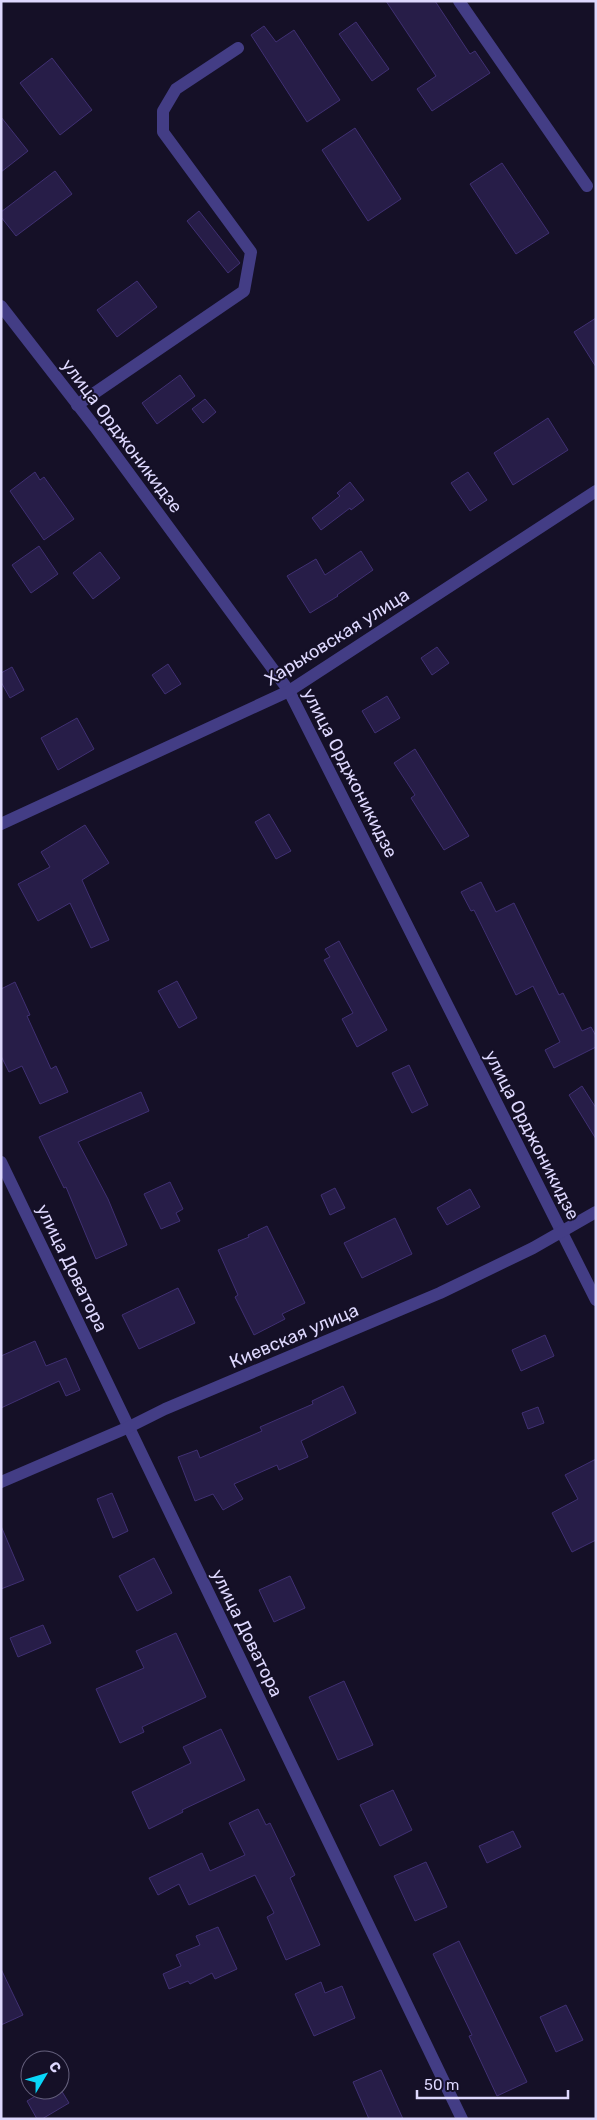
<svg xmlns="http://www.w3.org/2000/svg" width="597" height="2120" viewBox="0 0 597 2120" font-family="Rubik,sans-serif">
  <rect width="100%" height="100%" fill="#151027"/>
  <g fill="#271d48" stroke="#403073">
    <path d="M 386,1 L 435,1 L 470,54 L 475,51 L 490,73 L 432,111 L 417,89 L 436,76 Z"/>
    <path d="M 356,22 L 389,69 L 372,81 L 339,34 Z"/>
    <path d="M 264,26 L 276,42 L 294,30 L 340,100 L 307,122 L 251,35 Z"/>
    <path d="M 52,58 L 92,110 L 60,135 L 20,83 Z"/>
    <path d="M 1,117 L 28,151 L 1,172 Z"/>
    <path d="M 355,128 L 401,199 L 368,221 L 322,150 Z"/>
    <path d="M 502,163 L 549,233 L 516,254 L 470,184 Z"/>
    <path d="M 55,171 L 72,194 L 16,236 L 1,217 L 1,212 Z"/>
    <path d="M 199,211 L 240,263 L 228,273 L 187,221 Z"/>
    <path d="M 137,281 L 157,307 L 117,337 L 97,310 Z"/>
    <path d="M 596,318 L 596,367 L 574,332 Z"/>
    <path d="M 180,375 L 195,396 L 157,424 L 142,403 Z"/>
    <path d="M 205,399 L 216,412 L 203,423 L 192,409 Z"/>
    <path d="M 548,418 L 568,450 L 513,485 L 494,453 Z"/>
    <path d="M 35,472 L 40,480 L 44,477 L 74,519 L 44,540 L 10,491 Z"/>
    <path d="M 468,472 L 487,500 L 470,511 L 451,483 Z"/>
    <path d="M 350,482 L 364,500 L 351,510 L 350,508 L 321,530 L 312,518 L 340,496 L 337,493 Z"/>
    <path d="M 39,546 L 58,574 L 31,593 L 12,565 Z"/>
    <path d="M 361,551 L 373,570 L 337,595 L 338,596 L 310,613 L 287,576 L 316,559 L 325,575 Z"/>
    <path d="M 100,552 L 120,578 L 93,599 L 73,573 Z"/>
    <path d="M 437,647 L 449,663 L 432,675 L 421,658 Z"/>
    <path d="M 168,664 L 181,684 L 165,694 L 152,675 Z"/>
    <path d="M 12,667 L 24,690 L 10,698 L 1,682 L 1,673 Z"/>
    <path d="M 387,696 L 400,718 L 375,733 L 362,711 Z"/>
    <path d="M 77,718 L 94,749 L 58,770 L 41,738 Z"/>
    <path d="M 415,749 L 469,836 L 444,850 L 411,798 L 415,795 L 394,763 Z"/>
    <path d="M 269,814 L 291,851 L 276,859 L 255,822 Z"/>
    <path d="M 85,825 L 109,863 L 82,880 L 109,940 L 91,948 L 70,903 L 38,921 L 18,884 L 50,867 L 41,852 Z"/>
    <path d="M 481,882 L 496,912 L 514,903 L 559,995 L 563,993 L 582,1031 L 591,1027 L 596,1036 L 596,1047 L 554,1068 L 545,1050 L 560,1042 L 533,986 L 516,995 L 474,910 L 471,911 L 461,892 Z"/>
    <path d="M 339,941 L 387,1030 L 357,1047 L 342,1019 L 353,1013 L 324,960 L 330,957 L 325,949 Z"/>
    <path d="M 177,981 L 197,1018 L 179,1028 L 158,991 Z"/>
    <path d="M 15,982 L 30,1015 L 27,1016 L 51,1069 L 56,1066 L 68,1092 L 40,1104 L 22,1066 L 9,1072 L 1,1056 L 1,989 Z"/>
    <path d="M 409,1065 L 428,1105 L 412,1113 L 392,1073 Z"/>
    <path d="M 582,1086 L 596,1108 L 596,1139 L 569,1095 Z"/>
    <path d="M 141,1092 L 149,1111 L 78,1142 L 108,1199 L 127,1245 L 96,1259 L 66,1187 L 64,1188 L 39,1137 Z"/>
    <path d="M 170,1182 L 183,1209 L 176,1213 L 180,1221 L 161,1229 L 144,1194 Z"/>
    <path d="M 335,1188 L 345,1208 L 330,1215 L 321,1195 Z"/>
    <path d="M 470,1189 L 480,1207 L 447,1225 L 437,1208 Z"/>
    <path d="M 395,1218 L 412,1254 L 362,1278 L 344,1243 Z"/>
    <path d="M 267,1226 L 305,1303 L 282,1314 L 285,1319 L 254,1335 L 235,1297 L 238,1295 L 218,1250 L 249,1237 L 248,1235 Z"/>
    <path d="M 178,1288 L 195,1323 L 139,1349 L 122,1315 Z"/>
    <path d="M 545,1335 L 554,1356 L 521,1371 L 512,1350 Z"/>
    <path d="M 35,1341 L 46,1366 L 66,1358 L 80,1390 L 66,1396 L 59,1381 L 1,1408 L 1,1356 Z"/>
    <path d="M 343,1386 L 356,1413 L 301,1441 L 308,1457 L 279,1470 L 277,1465 L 234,1484 L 243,1499 L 223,1510 L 213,1494 L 195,1501 L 178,1457 L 197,1450 L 200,1458 L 262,1431 L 260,1427 L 313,1404 L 312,1401 Z"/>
    <path d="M 538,1407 L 544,1423 L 528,1429 L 522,1413 Z"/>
    <path d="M 596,1459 L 596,1540 L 572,1552 L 552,1513 L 578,1499 L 565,1475 Z"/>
    <path d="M 112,1493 L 128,1531 L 113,1538 L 97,1499 Z"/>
    <path d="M 1,1526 L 24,1580 L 1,1589 Z"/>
    <path d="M 154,1558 L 172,1593 L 137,1611 L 119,1576 Z"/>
    <path d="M 290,1576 L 305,1608 L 274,1622 L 259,1590 Z"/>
    <path d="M 43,1625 L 51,1643 L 18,1657 L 10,1638 Z"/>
    <path d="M 176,1633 L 206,1697 L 142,1727 L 144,1732 L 120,1743 L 96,1689 L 144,1668 L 136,1651 Z"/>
    <path d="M 344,1681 L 373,1745 L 338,1760 L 309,1697 Z"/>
    <path d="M 221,1729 L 245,1780 L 182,1810 L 183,1812 L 149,1829 L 132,1792 L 191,1763 L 183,1747 Z"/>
    <path d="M 393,1790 L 412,1830 L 380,1846 L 360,1805 Z"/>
    <path d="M 258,1809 L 266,1825 L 270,1823 L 295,1875 L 290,1878 L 320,1945 L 286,1960 L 267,1917 L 274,1913 L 255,1875 L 189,1905 L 179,1884 L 158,1895 L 149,1878 L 202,1853 L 210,1871 L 245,1855 L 229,1823 Z"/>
    <path d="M 513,1831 L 521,1847 L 487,1863 L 479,1846 Z"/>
    <path d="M 426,1862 L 447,1907 L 415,1921 L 394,1876 Z"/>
    <path d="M 218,1927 L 237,1969 L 215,1979 L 212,1973 L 190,1984 L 188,1981 L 169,1989 L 163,1974 L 181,1966 L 176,1955 L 200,1945 L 196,1936 Z"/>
    <path d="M 459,1941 L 527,2082 L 497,2096 L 469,2036 L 472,2035 L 433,1954 Z"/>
    <path d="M 1,1969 L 23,2015 L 1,2025 Z"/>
    <path d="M 321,1982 L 325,1993 L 342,1986 L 355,2018 L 314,2036 L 295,1994 Z"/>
    <path d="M 566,2005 L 583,2040 L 556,2052 L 540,2017 Z"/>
    <path d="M 381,2070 L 403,2119 L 369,2119 L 353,2082 Z"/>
    <path d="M 46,2090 L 61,2090 L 69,2103 L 42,2119 L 37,2119 L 27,2101 Z"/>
  </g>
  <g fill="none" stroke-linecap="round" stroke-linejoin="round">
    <g stroke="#433d85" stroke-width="12">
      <path d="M 459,1 L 587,186"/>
      <path d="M 1,306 L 95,427 L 289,691 L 596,1300"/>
      <path d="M 77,405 L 244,291 L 251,252 L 163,132 L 163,111 L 176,89 L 238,48"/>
      <path d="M 1,824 L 289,691 L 596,491"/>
      <path d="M 1,1162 L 462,2119"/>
      <path d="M 1,1482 L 129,1427 L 165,1409 L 440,1293 L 533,1248 L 596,1212"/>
    </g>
  </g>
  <g text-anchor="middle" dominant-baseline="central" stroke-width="4" stroke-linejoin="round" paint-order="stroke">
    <g font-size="18" fill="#ded8fe" stroke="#151027">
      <text transform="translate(122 436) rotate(53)">улица Орджоникидзе</text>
      <text transform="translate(337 637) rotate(-32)">Харьковская улица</text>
      <text transform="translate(350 773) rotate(63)">улица Орджоникидзе</text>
      <text transform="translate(532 1135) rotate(63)">улица Орджоникидзе</text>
      <text transform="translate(72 1268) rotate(64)">улица Доватора</text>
      <text transform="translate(294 1336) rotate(-23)">Киевская улица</text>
      <text transform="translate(247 1633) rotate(64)">улица Доватора</text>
    </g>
  </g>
  <rect width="597" height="2120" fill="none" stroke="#ded8fe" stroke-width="5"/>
  <g transform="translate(45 2075) rotate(52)"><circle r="24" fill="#151027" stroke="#65607d"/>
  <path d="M0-4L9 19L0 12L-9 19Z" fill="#09d6f8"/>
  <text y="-8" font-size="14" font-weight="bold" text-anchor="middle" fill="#ded8fe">С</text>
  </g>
  <path d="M417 2090v8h151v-8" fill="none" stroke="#ded8fe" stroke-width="2.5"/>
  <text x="424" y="2090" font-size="15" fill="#ded8fe" stroke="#151027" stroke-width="4" paint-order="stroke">50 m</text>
</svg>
